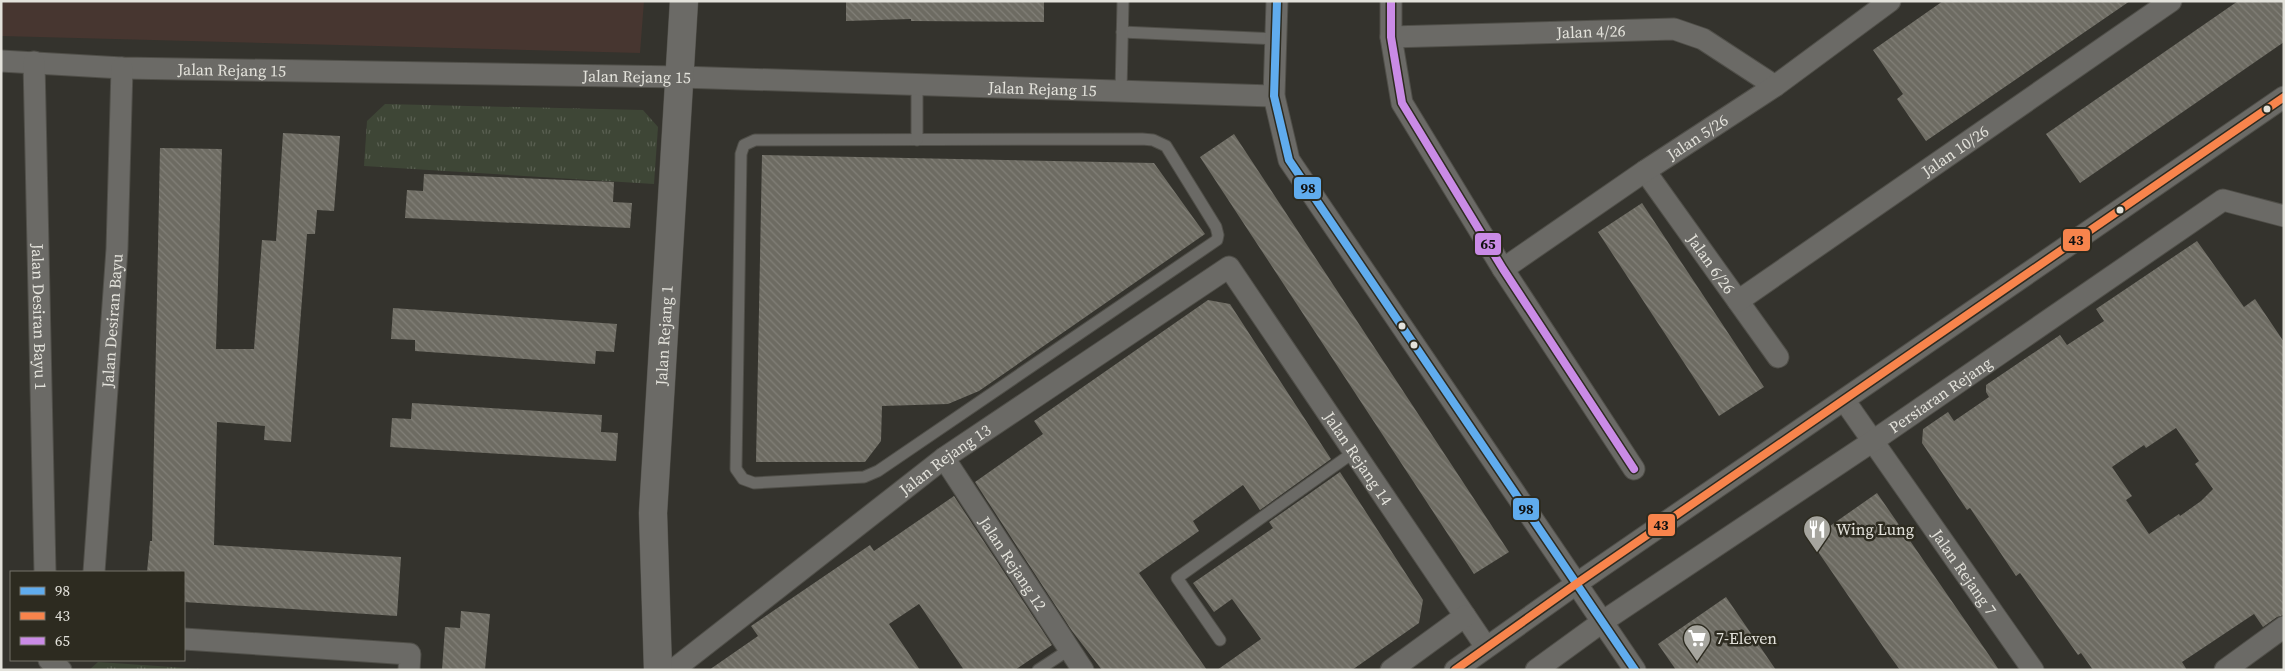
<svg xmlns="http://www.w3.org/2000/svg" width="2285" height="671" viewBox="0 0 2285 671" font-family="'Source Serif 4',serif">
  <defs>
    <pattern id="grass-tufts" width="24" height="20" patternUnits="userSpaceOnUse" patternTransform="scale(1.25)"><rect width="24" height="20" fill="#3e4636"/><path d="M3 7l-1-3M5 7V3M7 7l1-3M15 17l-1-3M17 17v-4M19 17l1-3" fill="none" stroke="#5a6052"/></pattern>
    <pattern id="building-back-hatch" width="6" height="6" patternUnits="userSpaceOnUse" patternTransform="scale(1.25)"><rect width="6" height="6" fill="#6d6b62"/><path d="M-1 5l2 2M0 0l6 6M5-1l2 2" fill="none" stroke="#828078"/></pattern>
  </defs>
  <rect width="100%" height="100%" fill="#34332d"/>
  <path fill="#473630" d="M 1,1 L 644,1 L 640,53 L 1,36 Z"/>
  <g fill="url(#grass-tufts)">
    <path d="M 385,104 L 643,110 L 658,127 L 654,184 L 364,166 L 367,121 Z"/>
    <path d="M 98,662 L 217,670 L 89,670 Z"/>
  </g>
  <g fill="url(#building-back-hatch)" fill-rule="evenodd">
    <path d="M 846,1 L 1044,1 L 1044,22 L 911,21 L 911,19 L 846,21 Z"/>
    <path d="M 1943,1 L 2130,1 L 1926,141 L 1897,99 L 1903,94 L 1873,50 Z"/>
    <path d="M 2238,1 L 2284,1 L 2284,42 L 2080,183 L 2046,134 Z"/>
    <path d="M 283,133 L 340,136 L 334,211 L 317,210 L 315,234 L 307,234 L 291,442 L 264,440 L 265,426 L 217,422 L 214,545 L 401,557 L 397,616 L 184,602 L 184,572 L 147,572 L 150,541 L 152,541 L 160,148 L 222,149 L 216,349 L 254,349 L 262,240 L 276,241 Z"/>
    <path d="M 1234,134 L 1509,552 L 1474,574 L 1200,157 Z"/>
    <path d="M 762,155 L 1154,163 L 1205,234 L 979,391 L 948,404 L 882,406 L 881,441 L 865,462 L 756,462 Z"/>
    <path d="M 424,174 L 614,182 L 613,202 L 632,203 L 630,228 L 405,218 L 407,190 L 423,191 Z"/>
    <path d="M 1642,203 L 1764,387 L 1719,416 L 1598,232 Z"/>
    <path d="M 2197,241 L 2244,307 L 2255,299 L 2284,342 L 2284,615 L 2277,617 L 2263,627 L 2254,614 L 2182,662 L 2187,670 L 2093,670 L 2081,653 L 2078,655 L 2020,573 L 2016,576 L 1970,508 L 1967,510 L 1922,443 L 1923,429 L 1948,412 L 1954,421 L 1989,397 L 1986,392 L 1986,385 L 2060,335 L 2067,345 L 2104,321 L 2096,309 ZM 2176,428 L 2199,461 L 2195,464 L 2213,489 L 2201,501 L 2180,516 L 2179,514 L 2149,534 L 2126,500 L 2132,496 L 2112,467 L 2144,445 L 2146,448 Z"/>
    <path d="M 1208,300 L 1230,304 L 1331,459 L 1260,510 L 1243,485 L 1193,521 L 1199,531 L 1139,573 L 1207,670 L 1102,670 L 1072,631 L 975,482 L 1043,434 L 1034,421 Z"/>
    <path d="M 393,308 L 617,324 L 614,352 L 596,351 L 595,364 L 415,351 L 415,340 L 391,339 Z"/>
    <path d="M 412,403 L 602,415 L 601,432 L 618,433 L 616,461 L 390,447 L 392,418 L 411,419 Z"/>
    <path d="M 1340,472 L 1423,600 L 1419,623 L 1352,670 L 1217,670 L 1261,639 L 1232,599 L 1214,612 L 1193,583 L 1273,528 L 1269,522 Z"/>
    <path d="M 1877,493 L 1989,655 L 1999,670 L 1900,670 L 1884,648 L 1810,540 Z"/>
    <path d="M 954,496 L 1052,645 L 1015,670 L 964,670 L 919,604 L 889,624 L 920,670 L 709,670 L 758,636 L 751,626 L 870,545 L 874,551 Z"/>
    <path d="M 1726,597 L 1776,670 L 1676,670 L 1658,644 Z"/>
    <path d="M 461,611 L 490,614 L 485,670 L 442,670 L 445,627 L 460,628 Z"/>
  </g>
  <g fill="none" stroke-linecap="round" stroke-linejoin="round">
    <g stroke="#504f49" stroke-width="13">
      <g id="lane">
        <path d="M 1122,32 L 1276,39"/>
        <path d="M 1121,91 L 1123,1"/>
        <path d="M 1142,139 L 1153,140 L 1166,146 L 1216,227 L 1218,235 L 1217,240 L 878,471 L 864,477 L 754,483 L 743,479 L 736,469 L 741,154 L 744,145 L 755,140 Z"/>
        <path d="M 917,140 L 917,85"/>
        <path d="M 1220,640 L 1177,578 L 1354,452"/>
        <path d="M 1038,670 L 1070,649"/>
      </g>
    </g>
    <g stroke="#504f49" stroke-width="23">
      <g id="street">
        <path d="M 1277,1 L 1274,96 L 1289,160 L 1635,670"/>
        <path d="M 1391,1 L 1391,37 L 1402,103 L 1503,269 L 1634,469"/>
        <path id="s1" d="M 1391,37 L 1674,29 L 1703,39 L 1775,86"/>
        <path id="s2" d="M 1,61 L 122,68 L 681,77 L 1274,96"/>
        <path id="s3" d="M 34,62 L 45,572"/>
        <path id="s4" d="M 1645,171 L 1778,357"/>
        <path id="s5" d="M 1503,269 L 1645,171 L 1775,86 L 1890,1"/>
        <path id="s6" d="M 1738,301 L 2171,1"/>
        <path id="s7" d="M 1844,400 L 2033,670"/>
        <path id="s8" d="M 944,458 L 1083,670"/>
        <path id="s9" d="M 94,572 L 117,249 L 122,68"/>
        <path d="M 184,639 L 410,654 L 409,670"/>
        <path d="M 49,660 L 61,670"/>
        <path id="s10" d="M 673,670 L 944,458 L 1229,267 L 1486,647"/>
        <path d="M 1391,670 L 1465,616"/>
        <path d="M 1455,670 L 1576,584 L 2284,97"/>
        <path id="s11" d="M 1536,670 L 1602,622 L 1873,441 L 2223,200 L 2284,216"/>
        <path d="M 2225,670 L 2284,627"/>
      </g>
    </g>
    <g stroke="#504f49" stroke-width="29">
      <g id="secondary">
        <path id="s12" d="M 658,670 L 653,513 L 684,1"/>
      </g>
    </g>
    <use href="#lane" stroke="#6b6a66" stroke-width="11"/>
    <use href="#street" stroke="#6b6a66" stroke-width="21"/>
    <use href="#secondary" stroke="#6b6a66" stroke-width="28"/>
    <g stroke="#2d2b20" stroke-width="11">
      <path id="bus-1" d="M 1277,1 L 1274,96 L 1289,160 L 1635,670"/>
    </g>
    <g stroke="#2d2b20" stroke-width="11">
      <path id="bus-2" d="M 1455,670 L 1576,584 L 2284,97"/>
    </g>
    <g stroke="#2d2b20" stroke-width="11">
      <path id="bus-3" d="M 1391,1 L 1391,37 L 1402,103 L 1503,269 L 1634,469"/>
    </g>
    <use href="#bus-1" stroke="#60acee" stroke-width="8"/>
    <use href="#bus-2" stroke="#f8844c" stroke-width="8"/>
    <use href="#bus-3" stroke="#ca8be6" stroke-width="8"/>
  </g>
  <defs>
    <g id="restaurant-pin" transform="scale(1.4375)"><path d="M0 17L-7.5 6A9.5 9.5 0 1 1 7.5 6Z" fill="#a6a59e" stroke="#2d2b20"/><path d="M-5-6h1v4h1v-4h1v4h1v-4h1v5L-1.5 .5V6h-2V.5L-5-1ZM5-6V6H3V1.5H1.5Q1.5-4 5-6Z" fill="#fff"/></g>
    <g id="supermarket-pin" transform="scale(1.4375)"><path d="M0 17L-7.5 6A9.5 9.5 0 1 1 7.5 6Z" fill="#a6a59e" stroke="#2d2b20"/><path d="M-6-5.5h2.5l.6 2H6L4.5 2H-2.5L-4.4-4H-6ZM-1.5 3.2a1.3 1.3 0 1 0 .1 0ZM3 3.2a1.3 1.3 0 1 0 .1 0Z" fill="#fff"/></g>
  </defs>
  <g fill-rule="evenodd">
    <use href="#restaurant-pin" x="1817" y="529"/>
    <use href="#supermarket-pin" x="1697" y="638"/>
  </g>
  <g fill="#e3e2db" stroke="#2d2b20" stroke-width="2">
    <circle cx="2267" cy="109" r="4.5"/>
    <circle cx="2120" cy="210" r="4.5"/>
    <circle cx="1402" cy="326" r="4.5"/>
    <circle cx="1414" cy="345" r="4.5"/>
  </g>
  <g text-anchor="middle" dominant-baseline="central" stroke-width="5" stroke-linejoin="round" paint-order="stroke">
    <g font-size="16" fill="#e3e2db" stroke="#2d2b20">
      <text stroke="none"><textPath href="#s1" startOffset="200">Jalan 4/26</textPath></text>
      <text stroke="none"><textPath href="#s2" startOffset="231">Jalan Rejang 15</textPath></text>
      <text stroke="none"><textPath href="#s2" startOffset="636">Jalan Rejang 15</textPath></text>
      <text stroke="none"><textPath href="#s2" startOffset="1042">Jalan Rejang 15</textPath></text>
      <text stroke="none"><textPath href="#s5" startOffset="235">Jalan 5/26</textPath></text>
      <text stroke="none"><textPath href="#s6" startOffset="264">Jalan 10/26</textPath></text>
      <text stroke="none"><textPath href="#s4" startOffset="114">Jalan 6/26</textPath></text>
      <text stroke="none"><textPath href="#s3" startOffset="255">Jalan Desiran Bayu 1</textPath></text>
      <text stroke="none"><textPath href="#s9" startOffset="252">Jalan Desiran Bayu</textPath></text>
      <text stroke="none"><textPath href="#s12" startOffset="335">Jalan Rejang 1</textPath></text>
      <text stroke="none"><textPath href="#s11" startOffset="489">Persiaran Rejang</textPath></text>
      <text stroke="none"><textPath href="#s10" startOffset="918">Jalan Rejang 14</textPath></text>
      <text stroke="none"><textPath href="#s10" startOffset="344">Jalan Rejang 13</textPath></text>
      <text stroke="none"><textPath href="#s8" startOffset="126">Jalan Rejang 12</textPath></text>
      <text stroke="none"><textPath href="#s7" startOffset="210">Jalan Rejang 7</textPath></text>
    </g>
    <g font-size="16" fill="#e3e2db" stroke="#2d2b20" text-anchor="start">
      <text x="1836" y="529">Wing Lung</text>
      <text x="1716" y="638">7-Eleven</text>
    </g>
  </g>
  <g stroke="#2d2b20" stroke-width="2">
    <rect x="1293" y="176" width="29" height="24" rx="5" fill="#60acee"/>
    <rect x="2062" y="228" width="29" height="24" rx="5" fill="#f8844c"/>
    <rect x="1474" y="232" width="28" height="24" rx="5" fill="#ca8be6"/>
    <rect x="1512" y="497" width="28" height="24" rx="5" fill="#60acee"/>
    <rect x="1647" y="513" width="29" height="24" rx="5" fill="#f8844c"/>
  </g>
  <g font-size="14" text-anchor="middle" font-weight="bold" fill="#111">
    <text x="1308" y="193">98</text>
    <text x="2076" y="245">43</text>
    <text x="1488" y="249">65</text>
    <text x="1526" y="514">98</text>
    <text x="1661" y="530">43</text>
  </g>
  <rect width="2285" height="671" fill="none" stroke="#e3e2db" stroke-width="5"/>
  <rect x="10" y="571" width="175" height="90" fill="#2d2b20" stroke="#76746b"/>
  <rect x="20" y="587" width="25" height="8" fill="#60acee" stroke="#76746b"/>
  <text x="55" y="596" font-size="15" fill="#e3e2db">98</text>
  <rect x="20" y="612" width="25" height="8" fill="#f8844c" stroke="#76746b"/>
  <text x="55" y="621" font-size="15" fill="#e3e2db">43</text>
  <rect x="20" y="637" width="25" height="8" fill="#ca8be6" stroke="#76746b"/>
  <text x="55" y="646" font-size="15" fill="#e3e2db">65</text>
</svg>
